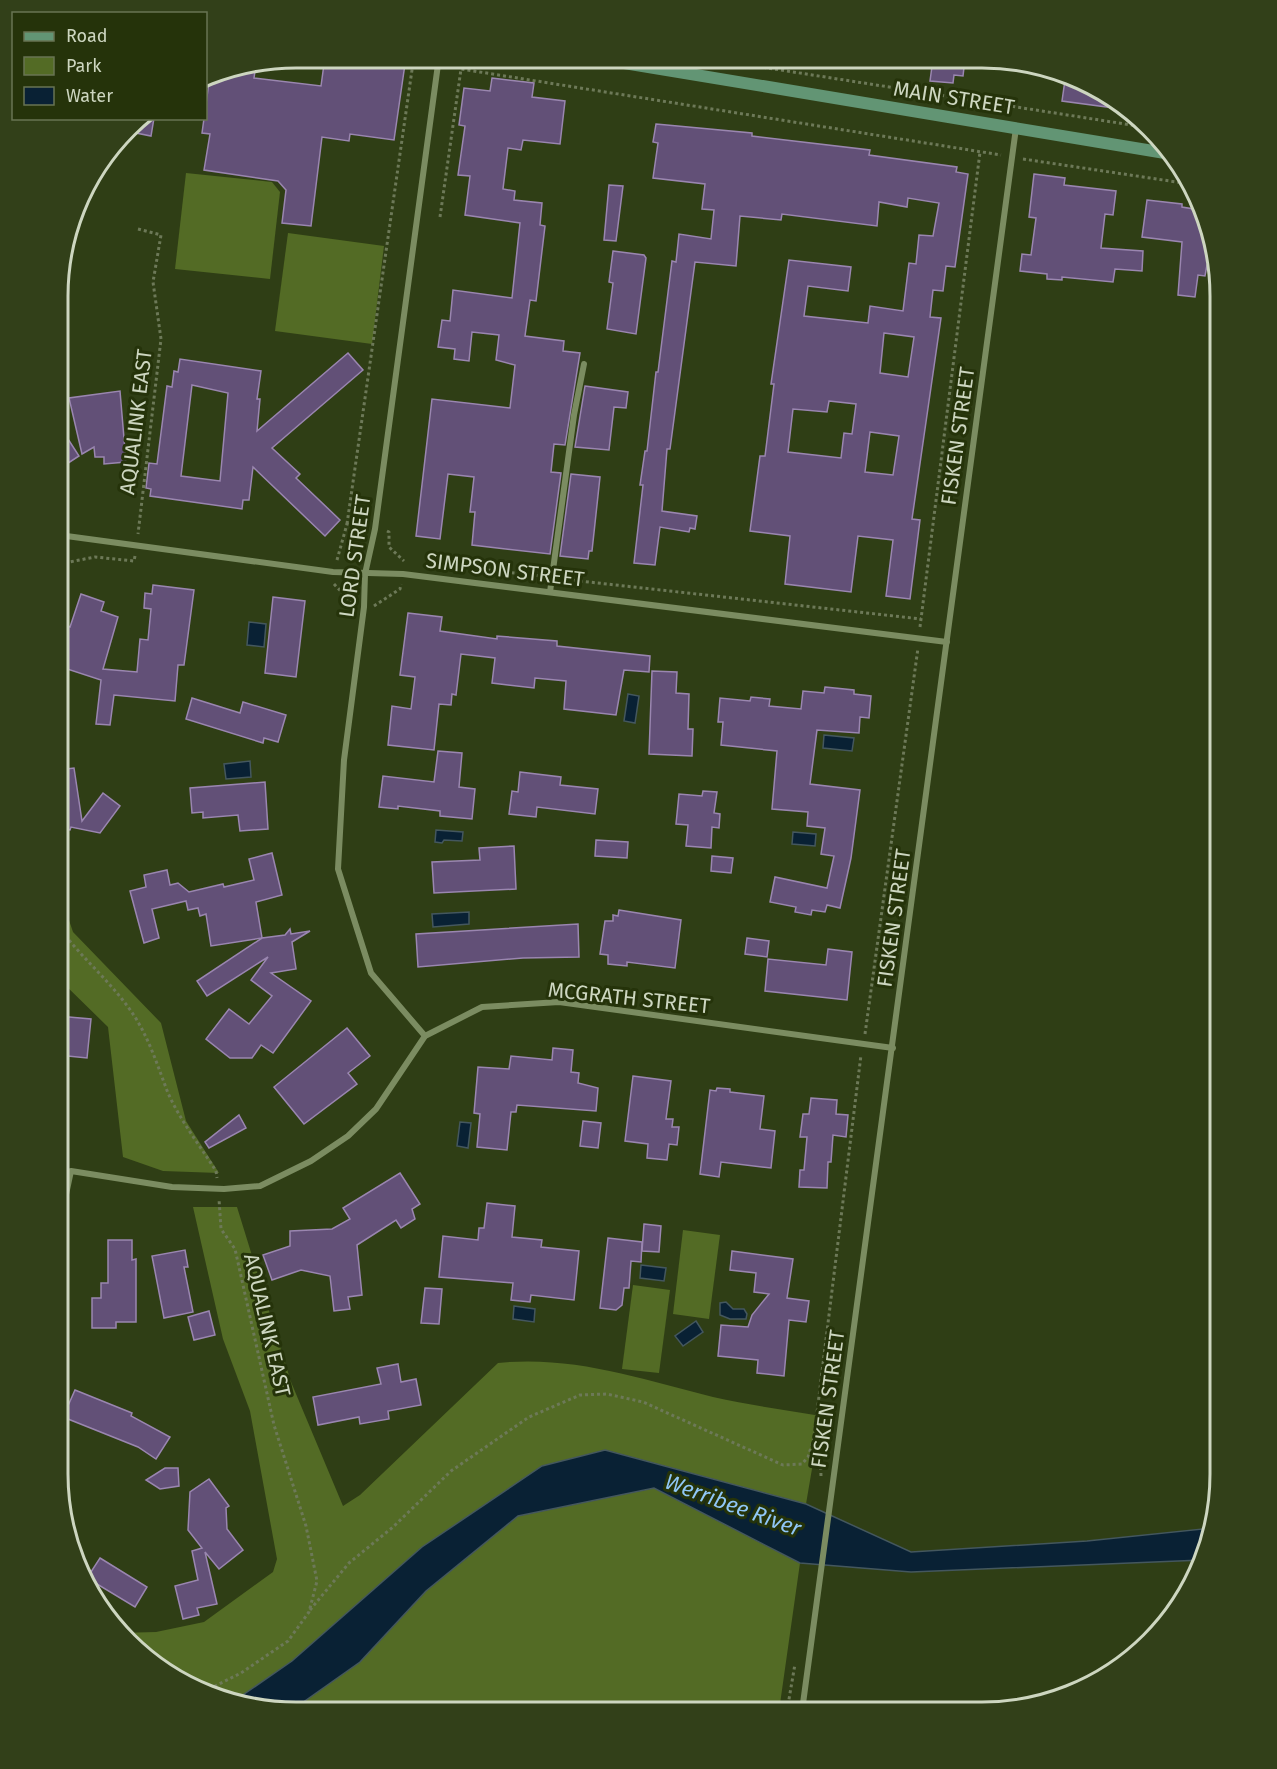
<svg xmlns="http://www.w3.org/2000/svg" width="1277" height="1769" viewBox="0 0 1277 1769" font-family="'Fira Sans',sans-serif">
  <rect width="100%" height="100%" fill="#2f3e15"/>
  <g fill="#536b25">
    <path d="M 186,173 L 272,182 L 280,192 L 270,279 L 175,269 Z"/>
    <path d="M 288,233 L 384,246 L 372,344 L 275,331 Z"/>
    <path d="M 58,888 L 73,932 L 161,1023 L 186,1121 L 219,1173 L 163,1171 L 123,1157 L 108,1027 L 58,978 Z"/>
    <path d="M 193,1207 L 237,1207 L 291,1382 L 343,1506 L 360,1495 L 498,1363 C 572,1355 642,1379 713,1397 C 749,1405 785,1410 821,1416 L 806,1504 L 606,1450 L 237,1699 L 163,1672 L 119,1633 L 156,1632 L 204,1622 L 273,1572 L 277,1559 L 250,1411 L 223,1339 Z"/>
    <path d="M 683,1230 L 720,1235 L 709,1319 L 673,1314 Z"/>
    <path d="M 633,1285 L 670,1290 L 659,1373 L 622,1369 Z"/>
    <path d="M 654,1488 L 800,1563 L 779,1711 L 292,1710 L 360,1662 L 426,1591 L 518,1516 Z"/>
  </g>
  <g fill="#092134" stroke="#44575e" stroke-width="1.5">
    <path d="M 249,622 L 266,624 L 264,647 L 247,645 Z"/>
    <path d="M 628,694 L 639,696 L 635,723 L 624,721 Z"/>
    <path d="M 824,735 L 854,738 L 852,751 L 823,748 Z"/>
    <path d="M 250,761 L 251,777 L 226,779 L 224,764 Z"/>
    <path d="M 436,830 L 463,832 L 462,841 L 444,840 L 442,843 L 435,842 Z"/>
    <path d="M 793,832 L 816,834 L 815,846 L 792,844 Z"/>
    <path d="M 469,912 L 469,924 L 433,927 L 432,914 Z"/>
    <path d="M 460,1122 L 471,1123 L 468,1148 L 457,1146 Z"/>
    <path d="M 641,1265 L 666,1268 L 664,1281 L 640,1278 Z"/>
    <path d="M 726,1302 L 733,1309 L 744,1309 L 747,1314 L 746,1319 L 730,1319 L 720,1315 L 720,1303 Z"/>
    <path d="M 514,1306 L 535,1309 L 534,1322 L 513,1319 Z"/>
    <path d="M 696,1321 L 703,1332 L 683,1346 L 675,1336 Z"/>
    <path d="M 605,1450 L 806,1504 L 911,1552 L 1087,1541 L 1212,1528 L 1202,1560 L 911,1572 L 800,1563 L 654,1488 L 518,1516 L 426,1591 L 360,1662 L 292,1710 L 265,1710 L 237,1699 L 292,1661 L 422,1547 L 542,1466 Z"/>
  </g>
  <g fill="#625077" stroke="#9a86b0" stroke-width="1.5" fill-rule="evenodd">
    <path d="M 325,57 L 355,57 L 405,64 L 394,140 L 350,134 L 349,141 L 322,137 L 311,226 L 282,223 L 286,190 L 278,181 L 204,170 L 210,134 L 202,133 L 210,75 L 219,70 L 256,64 L 254,78 L 321,86 Z"/>
    <path d="M 933,59 L 965,59 L 963,76 L 954,75 L 953,83 L 930,81 Z"/>
    <path d="M 1066,73 L 1072,75 L 1129,110 L 1062,101 Z"/>
    <path d="M 492,78 L 534,83 L 532,97 L 565,101 L 560,144 L 523,140 L 521,150 L 508,148 L 503,189 L 515,191 L 514,200 L 542,203 L 540,225 L 545,226 L 536,301 L 530,300 L 525,336 L 564,341 L 563,351 L 580,353 L 565,445 L 554,444 L 551,472 L 561,473 L 550,554 L 472,545 L 475,512 L 470,512 L 474,477 L 448,474 L 440,539 L 416,536 L 432,399 L 510,408 L 515,365 L 496,360 L 499,335 L 472,332 L 469,361 L 454,359 L 455,349 L 438,347 L 442,320 L 450,321 L 453,290 L 512,298 L 520,223 L 465,215 L 470,176 L 458,175 L 465,126 L 459,125 L 464,88 L 490,91 Z"/>
    <path d="M 137,118 L 154,118 L 151,136 L 126,131 Z"/>
    <path d="M 656,124 L 752,133 L 752,136 L 870,150 L 869,155 L 957,167 L 956,172 L 968,174 L 955,267 L 946,266 L 943,291 L 933,290 L 930,317 L 941,318 L 912,519 L 920,520 L 910,599 L 886,596 L 893,540 L 858,536 L 851,592 L 785,584 L 790,536 L 750,531 L 760,456 L 765,456 L 774,384 L 771,384 L 789,260 L 851,267 L 848,291 L 808,286 L 804,316 L 868,323 L 870,306 L 903,311 L 909,263 L 916,264 L 919,235 L 933,236 L 939,203 L 908,198 L 907,207 L 879,202 L 877,226 L 782,214 L 781,220 L 740,216 L 736,266 L 695,262 L 670,449 L 667,449 L 662,511 L 697,516 L 695,529 L 690,528 L 689,532 L 660,527 L 655,565 L 634,563 L 643,485 L 640,485 L 645,451 L 647,451 L 656,372 L 658,372 L 672,261 L 676,262 L 679,234 L 711,239 L 714,210 L 702,209 L 705,184 L 653,178 L 658,143 L 653,142 ZM 884,333 L 914,337 L 908,377 L 880,373 ZM 829,401 L 856,404 L 852,434 L 844,433 L 841,458 L 788,452 L 793,409 L 827,412 ZM 870,432 L 899,436 L 893,475 L 865,472 Z"/>
    <path d="M 1034,174 L 1065,178 L 1064,185 L 1116,191 L 1113,215 L 1105,214 L 1101,248 L 1143,251 L 1142,271 L 1115,269 L 1113,282 L 1062,277 L 1062,280 L 1047,279 L 1047,274 L 1020,271 L 1022,254 L 1031,255 L 1036,218 L 1029,217 Z"/>
    <path d="M 609,185 L 623,186 L 616,241 L 604,240 Z"/>
    <path d="M 1147,200 L 1182,204 L 1182,207 L 1200,210 L 1212,261 L 1207,265 L 1205,276 L 1198,275 L 1195,297 L 1178,295 L 1182,242 L 1142,237 Z"/>
    <path d="M 613,251 L 644,255 L 646,258 L 636,334 L 607,329 L 613,283 L 609,282 Z"/>
    <path d="M 348,353 L 363,370 L 272,448 L 300,474 L 296,478 L 340,520 L 325,536 L 253,467 L 249,500 L 243,500 L 242,509 L 150,496 L 151,489 L 146,488 L 149,463 L 157,464 L 167,386 L 172,387 L 174,371 L 178,372 L 180,359 L 261,371 L 257,399 L 260,399 L 257,431 ZM 192,385 L 228,393 L 220,481 L 181,476 Z"/>
    <path d="M 585,386 L 628,392 L 626,408 L 614,407 L 609,450 L 575,447 Z"/>
    <path d="M 120,391 L 126,462 L 104,464 L 104,457 L 95,457 L 94,447 L 82,454 L 69,398 Z"/>
    <path d="M 59,425 L 79,456 L 59,469 Z"/>
    <path d="M 571,474 L 600,477 L 592,551 L 589,551 L 588,559 L 560,556 Z"/>
    <path d="M 153,585 L 194,590 L 184,665 L 178,665 L 175,701 L 114,695 L 110,725 L 96,724 L 101,680 L 58,666 L 58,622 L 70,627 L 81,594 L 104,602 L 101,611 L 118,617 L 103,669 L 137,672 L 140,639 L 148,640 L 151,609 L 144,608 L 145,593 L 152,594 Z"/>
    <path d="M 273,597 L 305,601 L 296,677 L 265,673 Z"/>
    <path d="M 408,613 L 442,617 L 440,631 L 497,639 L 497,636 L 557,641 L 557,646 L 650,656 L 649,672 L 624,670 L 616,715 L 564,709 L 566,681 L 535,678 L 534,688 L 492,683 L 495,658 L 461,654 L 456,695 L 452,694 L 451,705 L 439,704 L 434,750 L 388,745 L 392,706 L 411,709 L 415,677 L 400,675 Z"/>
    <path d="M 652,671 L 677,672 L 676,693 L 689,694 L 688,729 L 693,729 L 692,756 L 649,754 Z"/>
    <path d="M 825,687 L 854,690 L 854,694 L 871,696 L 869,718 L 860,717 L 859,733 L 817,730 L 810,784 L 860,790 L 851,858 L 840,908 L 827,905 L 825,912 L 812,910 L 811,915 L 795,912 L 796,907 L 770,902 L 775,877 L 827,888 L 834,856 L 821,854 L 825,828 L 807,826 L 808,812 L 772,809 L 777,751 L 721,745 L 723,722 L 718,722 L 720,698 L 750,701 L 751,697 L 770,699 L 769,706 L 801,709 L 803,691 L 824,693 Z"/>
    <path d="M 192,698 L 240,713 L 243,702 L 286,715 L 278,742 L 264,738 L 263,743 L 186,719 Z"/>
    <path d="M 438,751 L 462,753 L 459,787 L 475,789 L 472,819 L 440,816 L 440,811 L 398,806 L 398,809 L 379,807 L 383,776 L 434,782 Z"/>
    <path d="M 74,768 L 82,821 L 103,793 L 120,806 L 100,833 L 71,827 L 70,830 L 58,828 L 58,770 Z"/>
    <path d="M 520,772 L 561,777 L 560,785 L 598,789 L 595,814 L 537,807 L 536,817 L 509,814 L 512,791 L 518,792 Z"/>
    <path d="M 265,782 L 268,829 L 240,831 L 238,815 L 203,818 L 203,812 L 192,813 L 190,788 Z"/>
    <path d="M 703,791 L 717,792 L 714,813 L 720,814 L 719,828 L 712,827 L 711,848 L 686,846 L 688,825 L 676,824 L 679,794 L 702,796 Z"/>
    <path d="M 596,840 L 628,842 L 627,858 L 595,856 Z"/>
    <path d="M 514,846 L 516,889 L 434,893 L 432,862 L 480,860 L 479,848 Z"/>
    <path d="M 272,853 L 282,895 L 256,902 L 262,938 L 211,946 L 206,914 L 200,916 L 198,908 L 188,910 L 186,901 L 152,909 L 159,938 L 144,943 L 130,891 L 146,887 L 144,875 L 167,870 L 170,885 L 178,883 L 189,892 L 223,884 L 224,887 L 254,880 L 249,859 Z"/>
    <path d="M 712,856 L 733,858 L 731,873 L 711,871 Z"/>
    <path d="M 619,910 L 681,920 L 675,968 L 627,962 L 627,966 L 608,964 L 608,955 L 600,954 L 605,921 L 613,921 L 613,915 L 618,916 Z"/>
    <path d="M 578,924 L 579,957 L 523,958 L 418,967 L 416,934 Z"/>
    <path d="M 290,929 L 291,934 L 310,931 L 292,942 L 296,969 L 271,973 L 311,1001 L 273,1053 L 261,1045 L 252,1058 L 230,1058 L 206,1039 L 229,1009 L 249,1024 L 272,996 L 251,980 L 268,957 L 207,996 L 197,981 L 262,938 L 285,935 Z"/>
    <path d="M 747,938 L 769,941 L 767,957 L 745,954 Z"/>
    <path d="M 828,949 L 852,952 L 847,1000 L 765,991 L 768,959 L 826,965 Z"/>
    <path d="M 58,1016 L 91,1019 L 87,1058 L 58,1055 Z"/>
    <path d="M 347,1028 L 370,1056 L 348,1073 L 357,1084 L 304,1124 L 274,1087 Z"/>
    <path d="M 553,1048 L 573,1050 L 571,1072 L 579,1073 L 578,1083 L 598,1088 L 596,1111 L 517,1105 L 516,1112 L 511,1112 L 507,1150 L 477,1147 L 480,1114 L 474,1113 L 478,1067 L 509,1069 L 511,1056 L 552,1060 Z"/>
    <path d="M 633,1076 L 671,1081 L 666,1119 L 673,1119 L 672,1127 L 679,1127 L 677,1145 L 669,1144 L 667,1160 L 647,1158 L 648,1144 L 625,1141 Z"/>
    <path d="M 717,1088 L 730,1089 L 730,1092 L 764,1096 L 760,1129 L 775,1131 L 771,1168 L 721,1162 L 719,1177 L 700,1174 L 710,1090 L 716,1091 Z"/>
    <path d="M 811,1098 L 837,1100 L 836,1114 L 848,1115 L 846,1137 L 833,1135 L 831,1162 L 828,1162 L 827,1188 L 799,1187 L 800,1170 L 804,1170 L 807,1137 L 800,1137 L 803,1114 L 809,1114 Z"/>
    <path d="M 239,1115 L 246,1128 L 209,1148 L 205,1142 Z"/>
    <path d="M 583,1121 L 601,1123 L 598,1148 L 580,1146 Z"/>
    <path d="M 400,1173 L 420,1204 L 412,1209 L 415,1219 L 401,1228 L 396,1220 L 357,1245 L 362,1295 L 348,1297 L 350,1309 L 334,1311 L 330,1276 L 301,1270 L 272,1280 L 263,1255 L 290,1246 L 290,1231 L 332,1229 L 350,1219 L 343,1208 Z"/>
    <path d="M 487,1203 L 515,1206 L 512,1237 L 542,1240 L 541,1247 L 579,1251 L 574,1300 L 531,1295 L 530,1302 L 511,1300 L 513,1283 L 439,1277 L 443,1236 L 478,1240 L 479,1228 L 484,1228 Z"/>
    <path d="M 644,1224 L 661,1226 L 659,1252 L 642,1251 Z"/>
    <path d="M 608,1238 L 642,1242 L 641,1262 L 631,1261 L 629,1288 L 624,1288 L 622,1305 L 616,1310 L 600,1308 Z"/>
    <path d="M 108,1240 L 132,1240 L 132,1260 L 136,1259 L 136,1322 L 116,1322 L 116,1328 L 92,1328 L 92,1298 L 101,1298 L 101,1283 L 108,1283 Z"/>
    <path d="M 185,1250 L 188,1267 L 184,1267 L 193,1312 L 164,1318 L 152,1256 Z"/>
    <path d="M 732,1251 L 793,1259 L 787,1298 L 809,1301 L 806,1322 L 789,1320 L 784,1376 L 757,1373 L 758,1360 L 718,1356 L 721,1325 L 748,1327 L 752,1315 L 769,1294 L 754,1292 L 756,1273 L 730,1270 Z"/>
    <path d="M 425,1288 L 442,1289 L 439,1324 L 421,1323 Z"/>
    <path d="M 209,1311 L 215,1335 L 194,1340 L 188,1317 Z"/>
    <path d="M 398,1364 L 401,1382 L 416,1379 L 421,1405 L 388,1411 L 389,1419 L 360,1424 L 359,1417 L 318,1425 L 313,1397 L 381,1384 L 377,1368 Z"/>
    <path d="M 75,1390 L 132,1413 L 131,1416 L 170,1437 L 156,1459 L 138,1447 L 63,1417 Z"/>
    <path d="M 165,1468 L 178,1468 L 179,1486 L 160,1489 L 146,1480 Z"/>
    <path d="M 209,1479 L 229,1506 L 226,1508 L 227,1529 L 243,1550 L 219,1569 L 205,1552 L 217,1604 L 197,1608 L 199,1615 L 183,1619 L 175,1586 L 198,1580 L 192,1551 L 202,1548 L 188,1530 L 190,1492 Z"/>
    <path d="M 100,1558 L 147,1587 L 135,1607 L 87,1578 Z"/>
  </g>
  <g fill="none" stroke-linecap="round" stroke-linejoin="round">
    <g stroke="#6d7958" stroke-width="3" stroke-dasharray="3 3" stroke-linecap="butt">
      <path d="M 384,57 L 413,63 L 414,57"/>
      <path d="M 704,58 L 1144,127"/>
      <path d="M 1023,159 L 1190,184"/>
      <path d="M 440,217 L 461,69 L 1001,155"/>
      <path d="M 138,229 L 161,235 L 153,282 L 161,339 L 138,534"/>
      <path d="M 347,524 L 413,63 L 428,65"/>
      <path d="M 387,531 L 389,532 L 389,547 L 404,561"/>
      <path d="M 337,560 L 347,524 L 365,527"/>
      <path d="M 59,564 L 95,557 L 134,561 L 135,556"/>
      <path d="M 434,564 L 541,576"/>
      <path d="M 562,579 L 921,619"/>
      <path d="M 334,584 L 353,604"/>
      <path d="M 374,606 L 400,589 L 401,584"/>
      <path d="M 920,627 L 980,152"/>
      <path d="M 58,926 C 81,958 113,983 135,1017 C 150,1041 158,1067 168,1093 C 180,1120 200,1146 216,1171 L 217,1178"/>
      <path d="M 865,1034 L 918,648"/>
      <path d="M 821,1476 L 820,1448 L 814,1437 L 861,1055"/>
      <path d="M 310,1610 L 349,1563 L 393,1527 L 451,1471 L 529,1417 L 580,1395 L 607,1394 L 643,1402 L 783,1465 L 802,1464 L 808,1457 L 814,1438"/>
      <path d="M 209,1689 L 241,1673 L 288,1641 L 309,1612 L 317,1581 L 306,1526 L 274,1425 L 235,1249 L 221,1229 L 219,1199"/>
      <path d="M 787,1711 L 795,1664"/>
    </g>
    <g stroke="#7b8c61" stroke-width="6">
      <path d="M 59,535 L 333,572 L 403,574 L 947,642"/>
      <path d="M 550,592 L 574,415 L 584,364"/>
      <path d="M 425,1036 L 371,973 L 338,869 L 344,760 L 364,607 L 365,574 L 375,529 L 439,57"/>
      <path d="M 57,1237 L 71,1171 L 172,1187 L 224,1189 L 260,1186 L 311,1161 L 348,1136 L 376,1109 L 425,1036 L 482,1007 L 559,1002 L 893,1048"/>
      <path d="M 802,1711 L 1016,128"/>
    </g>
    <path stroke="#629574" stroke-width="12" d="M 594,58 L 1165,153"/>
  </g>
  <g text-anchor="middle" dominant-baseline="central" stroke-width="6" stroke-linejoin="round" paint-order="stroke">
    <g font-size="21" fill="#cdd6c0" stroke="#25330a">
      <text transform="translate(954 98) rotate(9)">MAIN STREET</text>
      <text transform="translate(136 422) rotate(-83)">AQUALINK EAST</text>
      <text transform="translate(958 436) rotate(-82)">FISKEN STREET</text>
      <text transform="translate(355 556) rotate(-82)">LORD STREET</text>
      <text transform="translate(505 570) rotate(7)">SIMPSON STREET</text>
      <text transform="translate(894 918) rotate(-82)">FISKEN STREET</text>
      <text transform="translate(629 998) rotate(6)">MCGRATH STREET</text>
      <text transform="translate(267 1325) rotate(77)">AQUALINK EAST</text>
      <text transform="translate(828 1399) rotate(-82)">FISKEN STREET</text>
    </g>
    <g font-size="22" font-style="italic" fill="#90c7f7" stroke="#25330a">
      <text transform="translate(733 1505) rotate(20)">Werribee River</text>
    </g>
  </g>
  <path d="M0 0H1277V1769H0ZM296 68H982A228 228 0 0 1 1210 296V1474A228 228 0 0 1 982 1702H296A228 228 0 0 1 68 1474V296A228 228 0 0 1 296 68Z" fill="#324019" fill-rule="evenodd"/>
  <path fill="none" stroke="#cdd6c0" stroke-width="3" d="M296 68H982A228 228 0 0 1 1210 296V1474A228 228 0 0 1 982 1702H296A228 228 0 0 1 68 1474V296A228 228 0 0 1 296 68Z"/>
  <rect x="12" y="12" width="195" height="108" fill="#25330a" stroke="#687453" stroke-width="1.5"/>
  <rect x="24" y="32" width="30" height="9" fill="#629574" stroke="#687453" stroke-width="1.5"/>
  <text x="66" y="42" font-size="18" fill="#cdd6c0">Road</text>
  <rect x="24" y="57" width="30" height="18" fill="#536b25" stroke="#687453" stroke-width="1.5"/>
  <text x="66" y="72" font-size="18" fill="#cdd6c0">Park</text>
  <rect x="24" y="87" width="30" height="18" fill="#092134" stroke="#687453" stroke-width="1.5"/>
  <text x="66" y="102" font-size="18" fill="#cdd6c0">Water</text>
</svg>
